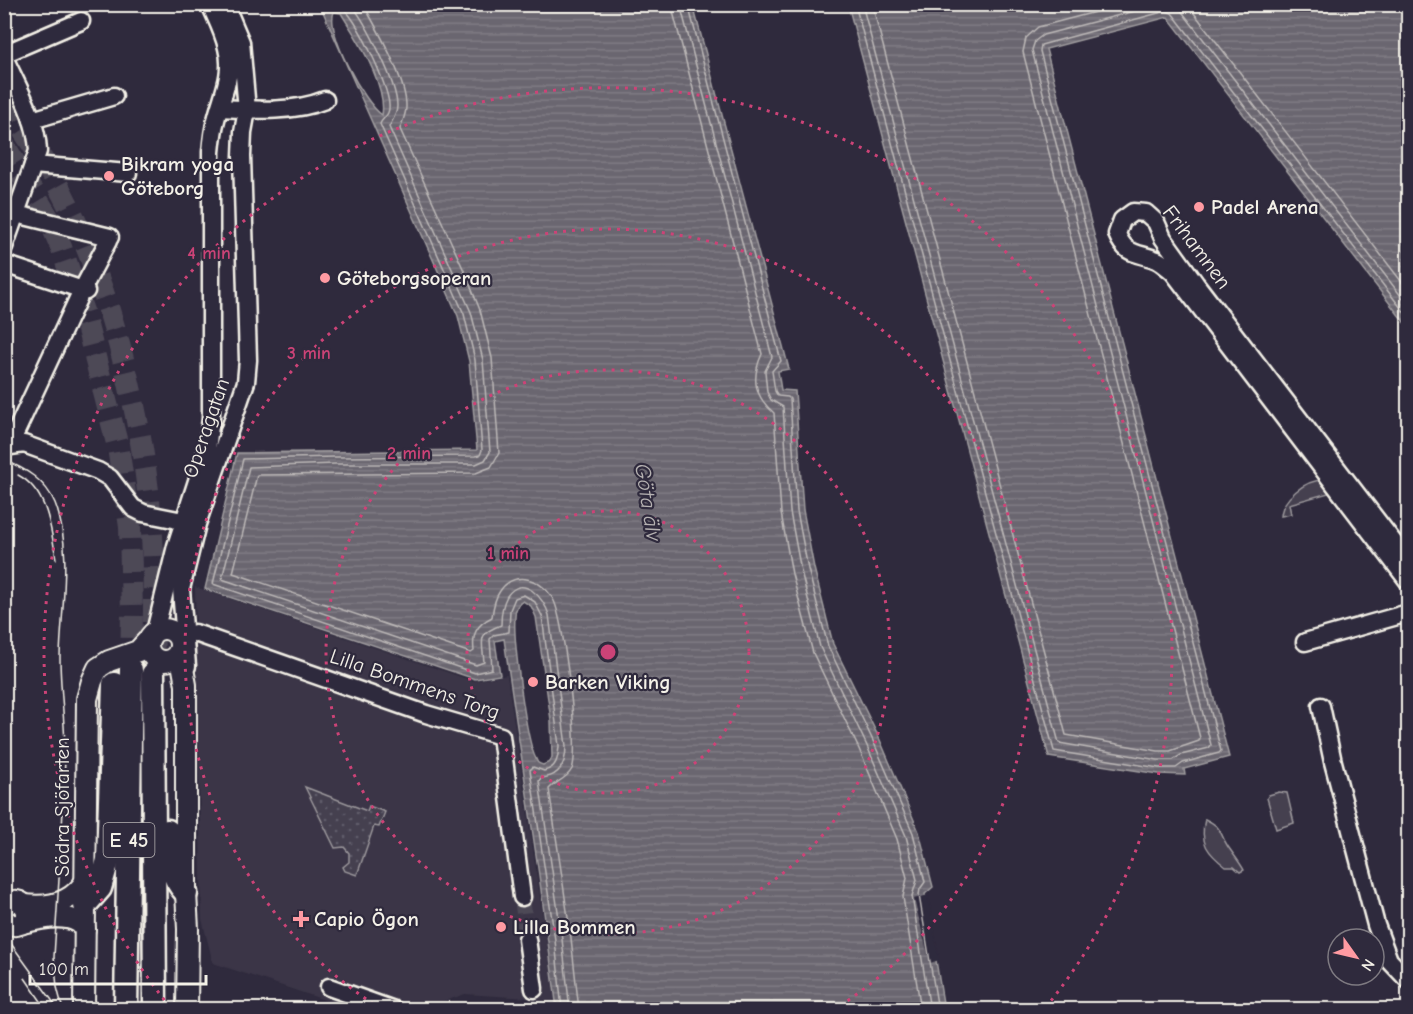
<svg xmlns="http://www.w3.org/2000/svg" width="1413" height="1014" viewBox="0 0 1413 1014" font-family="'Comic Neue',sans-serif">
  <defs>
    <pattern id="park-dots" width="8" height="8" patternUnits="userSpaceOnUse" patternTransform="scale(1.5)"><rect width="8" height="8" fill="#454050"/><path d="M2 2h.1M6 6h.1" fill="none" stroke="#605c69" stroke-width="1.8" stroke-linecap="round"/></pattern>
    <pattern id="water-rules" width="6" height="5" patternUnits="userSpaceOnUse" patternTransform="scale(1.5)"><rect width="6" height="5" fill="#6a6670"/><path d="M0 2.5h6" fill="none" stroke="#807c84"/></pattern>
  </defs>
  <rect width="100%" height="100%" fill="#2f2a3d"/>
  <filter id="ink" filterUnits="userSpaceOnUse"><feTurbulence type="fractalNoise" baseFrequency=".0167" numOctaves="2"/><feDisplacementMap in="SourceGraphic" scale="12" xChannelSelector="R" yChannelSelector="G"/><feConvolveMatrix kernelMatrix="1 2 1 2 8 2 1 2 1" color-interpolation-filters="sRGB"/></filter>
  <g filter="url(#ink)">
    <path fill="#3b3647" d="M 195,587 L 473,681 L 507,675 L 556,1005 L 534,1001 L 531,998 L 465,994 L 422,1009 L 352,1009 L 213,963 L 202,919 Z"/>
    <g fill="#454050" stroke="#9c989c" stroke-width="1.5">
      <path d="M 1323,480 L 1336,491 L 1289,504 L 1291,514 L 1281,516 C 1282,498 1306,480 1323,480 Z"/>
      <path d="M 1279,792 L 1287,793 L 1294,823 L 1276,829 L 1267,798 L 1269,795 Z"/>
      <path d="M 1205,819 C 1223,828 1218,830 1227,845 C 1232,853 1239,861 1244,870 L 1240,872 L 1234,867 L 1226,867 C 1208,853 1199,843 1205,819 Z"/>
    </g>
    <path fill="url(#park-dots)" stroke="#9c989c" stroke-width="1.5" d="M 305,787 L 367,811 L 369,806 L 385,812 L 379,827 L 374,826 L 357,875 L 345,871 L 343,867 L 349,862 L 349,853 L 344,847 L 335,848 Z"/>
    <g fill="url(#water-rules)" stroke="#a19ea0" stroke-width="1.5" fill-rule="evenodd">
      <path d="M 320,5 L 693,5 L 789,369 L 778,371 L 781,390 L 795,391 L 803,510 L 814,568 L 833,644 L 880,740 L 919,832 L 933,887 L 925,894 L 944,1009 L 557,1009 L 539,875 L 504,639 L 495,641 L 500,675 L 475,679 L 205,589 L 237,453 L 477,450 L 469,361 L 458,316 ZM 334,12 L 341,13 L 344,18 C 359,41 387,87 382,115 C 364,103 325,31 334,12 ZM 523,601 L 531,606 L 536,617 L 551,720 L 552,757 L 550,762 L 543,765 C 538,763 538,764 536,759 C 526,741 513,639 515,617 C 515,610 517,604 523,601 Z"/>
      <path d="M 848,5 L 1408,5 L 1408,327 L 1168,17 L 1046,49 L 1229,757 L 1184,769 L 1185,775 L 1159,774 L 1049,757 Z"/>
    </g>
    <path fill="#2f2a3d" d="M 928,895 L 939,960 L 930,963 L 914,899 Z"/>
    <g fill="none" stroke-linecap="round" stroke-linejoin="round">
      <g stroke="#bdb9b8" stroke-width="1.5">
        <path d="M 326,4 L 329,7 L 341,7 C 356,15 389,87 389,105 C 390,116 383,117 380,124 L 464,314 L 475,360 L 482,450 L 480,455 L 475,456 L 335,457 L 243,459 L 213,584 L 475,673 L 492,669 L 490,639 L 494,635 L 509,632 L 510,610 L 515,598 L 524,595 L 535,602 L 542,616 L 559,746 C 558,758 557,768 544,771 L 533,767 L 530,770 L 555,940 L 562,1010"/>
        <path d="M 351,4 C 366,22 397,83 397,106 C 397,115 392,121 389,127 L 471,312 L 483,360 L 490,452 L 485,460 L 476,464 L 335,464 L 249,467 L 222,579 L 476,665 L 484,662 C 482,639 477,634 501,625 C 501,615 502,605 507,596 C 523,573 544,598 549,615 L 566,746 C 566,764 560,777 541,778 L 539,781 L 562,939 L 570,1010"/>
        <path d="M 363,4 C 377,28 407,80 406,107 C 406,115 402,122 400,129 L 466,275 L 480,310 L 492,358 L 499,453 L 491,467 L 476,473 L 257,475 L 233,573 L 471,653 L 474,651 C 472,634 476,625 492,617 C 493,609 494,599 500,591 C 515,568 544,580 554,601 C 564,622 580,749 572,769 C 566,780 556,781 549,789 L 571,938 L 579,1010"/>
        <path d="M 671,4 L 762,354 C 751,378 754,396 774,413 L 781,513 L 792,574 L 813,653 L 859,749 L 897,839 L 907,878 L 903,897 L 921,1010"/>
        <path d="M 680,4 L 772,357 L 765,371 L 767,392 L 771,400 L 783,407 L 790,512 L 801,571 L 820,647 L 867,746 L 906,836 L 917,880 L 912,896 L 930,1010"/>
        <path d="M 688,4 L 781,361 L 772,371 L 775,391 L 778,396 L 788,397 L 790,399 L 797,511 L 808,569 L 828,646 L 874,743 L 913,833 L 925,882 L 920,889 L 919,895 L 938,1010"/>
        <path d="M 855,4 L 1054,751 L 1159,768 L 1176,768 L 1183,763 L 1219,753 L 1221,751 L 1040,51 L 1041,45 L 1166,11 L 1172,13 L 1408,317"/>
        <path d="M 862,4 L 1059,743 L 1158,760 L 1173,760 L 1181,755 L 1209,748 L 1211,745 L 1032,50 L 1035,41 L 1043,35 L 1162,4"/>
        <path d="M 872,4 L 1066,735 L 1158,751 L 1170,751 L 1199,741 L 1200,738 L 1023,52 L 1026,38 L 1038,27 L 1126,4"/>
        <path d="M 1173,4 L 1180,9 L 1408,305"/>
        <path d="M 1187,4 L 1408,290"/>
      </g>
      <path stroke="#4d4857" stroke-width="16" stroke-dasharray="16 8" stroke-linecap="butt" d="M 522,897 L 527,939"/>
      <g stroke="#4d4857" stroke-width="22" stroke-dasharray="22 11" stroke-linecap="butt">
        <path d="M 4,103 C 26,135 50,168 67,203 C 114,300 146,430 152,537 C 155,583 154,628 153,674"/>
        <path d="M 4,145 L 48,217 L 61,247 L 84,314 L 118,447 L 130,527 L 132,613 L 131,670"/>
      </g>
      <g stroke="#f4f1e8" stroke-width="21">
        <g id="minor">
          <path d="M 4,54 L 81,21"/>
          <path d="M 4,57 C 17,86 37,119 38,151 L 4,247"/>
          <path d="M 220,108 C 254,110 293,113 325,100"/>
          <path d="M 32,120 L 114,96"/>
          <path d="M 33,165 L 128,173"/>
          <path d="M 16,214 L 110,237"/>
          <path d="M 4,264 L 86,291"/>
          <path d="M 4,436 L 14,436 L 82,290 L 108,241"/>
          <path d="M 4,447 L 24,444 L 98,471 L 110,478 L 133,508 L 143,513 L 193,523"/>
          <path d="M 1408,561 L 1196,284 L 1163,238 L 1156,222 L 1146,213 L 1133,212 L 1122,220 L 1117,234 C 1126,256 1137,252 1157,260 C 1163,263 1168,268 1173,272 L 1408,581"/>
          <path d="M 155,632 L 176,546 L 207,450 L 211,418 L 211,152 C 212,141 213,130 216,120 C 222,95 234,74 227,48 C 224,33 216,18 210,4"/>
          <path d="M 195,633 L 426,714 L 501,736 L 522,897"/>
          <path d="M 1305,642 L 1408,613"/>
          <path d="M 187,666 L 181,589 L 197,524 L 246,382 L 248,360 L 242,156 L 243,132 L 247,110 L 241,42 L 225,4"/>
          <path d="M 1321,706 L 1333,762 L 1376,925 L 1389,960 L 1408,980"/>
          <path d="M 527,939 L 534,989"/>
          <path d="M 329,987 L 394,1010"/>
        </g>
      </g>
      <g stroke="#f4f1e8" stroke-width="24">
        <g id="major">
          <circle cx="164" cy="645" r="16"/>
          <path d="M 180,652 L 186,685 L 186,893 L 188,929 L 187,1010"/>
          <path d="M 24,905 C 48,908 73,903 86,880"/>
          <path d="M 4,907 C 22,887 38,921 17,925 C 11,926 8,923 4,919"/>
          <path d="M 22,923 C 38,919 63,913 78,922 C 81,923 82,927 85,929"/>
          <path d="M 84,1010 L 87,699 L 92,681 L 98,668 L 109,661 L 138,651 L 150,638"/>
        </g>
      </g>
      <g stroke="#f4f1e8" stroke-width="27">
        <g id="highway">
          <path d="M 153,674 L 155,1010"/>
          <path d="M 168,831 C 169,855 169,875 186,893"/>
          <path d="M 85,905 L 100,888 L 108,860 L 114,684"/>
          <path d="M 126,1010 L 131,670"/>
        </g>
      </g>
      <use href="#minor" stroke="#2f2a3d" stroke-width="16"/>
      <use href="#major" stroke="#2f2a3d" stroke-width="20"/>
      <use href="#highway" stroke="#2f2a3d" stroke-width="22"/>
      <g stroke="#f4f1e8" stroke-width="1.5">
        <path d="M 4,460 C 26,469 45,480 55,503 C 73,549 61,609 60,657 C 60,689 65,720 65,752 C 64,820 58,889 54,957 L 57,987 L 63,1010"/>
        <path d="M 18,475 C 48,491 51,529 56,559"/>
        <path d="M 4,934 L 59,1010"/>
        <path d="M 25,978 L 47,1010"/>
      </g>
    </g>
  </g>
  <g fill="none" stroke="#cc4377" stroke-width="3" stroke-dasharray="3 6">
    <circle cx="608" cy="652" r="141"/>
    <circle cx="608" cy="652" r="282"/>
    <path d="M381 1009A423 423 0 1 1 835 1009"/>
    <path d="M170 1007A564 564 0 1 1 1046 1007"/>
  </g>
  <g fill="#ff9aa2" stroke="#2f2a3d" stroke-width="2">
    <circle cx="109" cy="176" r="6"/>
    <circle cx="1199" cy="207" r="6"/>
    <circle cx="325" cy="278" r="6"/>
    <circle cx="533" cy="682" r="6"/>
    <path d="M298 910h6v6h6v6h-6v6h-6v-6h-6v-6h6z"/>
    <circle cx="501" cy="927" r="6"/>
  </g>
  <g text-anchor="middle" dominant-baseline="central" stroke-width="4.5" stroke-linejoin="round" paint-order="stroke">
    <rect fill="#2f2a3d" stroke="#b9b5b5" stroke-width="1.5" x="103.5" y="823" width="51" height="34" rx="4.5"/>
    <g font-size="20" font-weight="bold" fill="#f4f1e8">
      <text x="129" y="840">E 45</text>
    </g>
    <g font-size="21" font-weight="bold" fill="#f4f1e8" stroke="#2f2a3d" text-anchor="start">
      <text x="121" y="164">Bikram yoga<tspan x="121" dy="24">Göteborg</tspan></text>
      <text x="1211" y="207">Padel Arena</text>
      <text x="337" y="278">Göteborgsoperan</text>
      <text x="545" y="682">Barken Viking</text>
      <text x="314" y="919">Capio Ögon</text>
      <text x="513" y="927">Lilla Bommen</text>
    </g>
    <g font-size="21" fill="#f4f1e8" stroke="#2f2a3d">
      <text transform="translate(1197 247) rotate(53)">Frihamnen</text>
      <text transform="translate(206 428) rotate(-71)">Operagatan</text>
      <text transform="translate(415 684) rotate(19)">Lilla Bommens Torg</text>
      <text transform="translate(62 807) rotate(-90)">Södra Sjöfarten</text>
    </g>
    <g font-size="22" font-style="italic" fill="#b6b2b2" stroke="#2f2a3d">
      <text transform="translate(648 502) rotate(81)">Göta älv</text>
    </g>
  </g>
  <circle cx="608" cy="652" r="9" fill="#cc4377" stroke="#2f2a3d" stroke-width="3"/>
  <g font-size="18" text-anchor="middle" font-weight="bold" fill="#cc4377" stroke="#2f2a3d" stroke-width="4.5" stroke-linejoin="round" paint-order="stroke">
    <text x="209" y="259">4 min</text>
    <text x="309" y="359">3 min</text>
    <text x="409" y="459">2 min</text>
    <text x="508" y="559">1 min</text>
  </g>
  <rect width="1413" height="1014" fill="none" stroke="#2f2a3d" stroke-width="24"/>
  <rect x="12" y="12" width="1389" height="990" fill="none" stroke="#f4f1e8" stroke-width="2" filter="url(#ink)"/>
  <g transform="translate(1356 957) rotate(124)"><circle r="28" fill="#2f2a3d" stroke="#7e7a81" stroke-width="1.5"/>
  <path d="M0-4.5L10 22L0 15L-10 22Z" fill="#ff9aa2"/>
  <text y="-9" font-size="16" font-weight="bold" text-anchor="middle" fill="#f4f1e8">N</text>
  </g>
  <path d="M30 975v9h176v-9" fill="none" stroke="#f4f1e8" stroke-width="3"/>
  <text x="39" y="975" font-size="18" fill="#f4f1e8" stroke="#2f2a3d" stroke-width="4.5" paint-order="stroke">100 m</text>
</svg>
